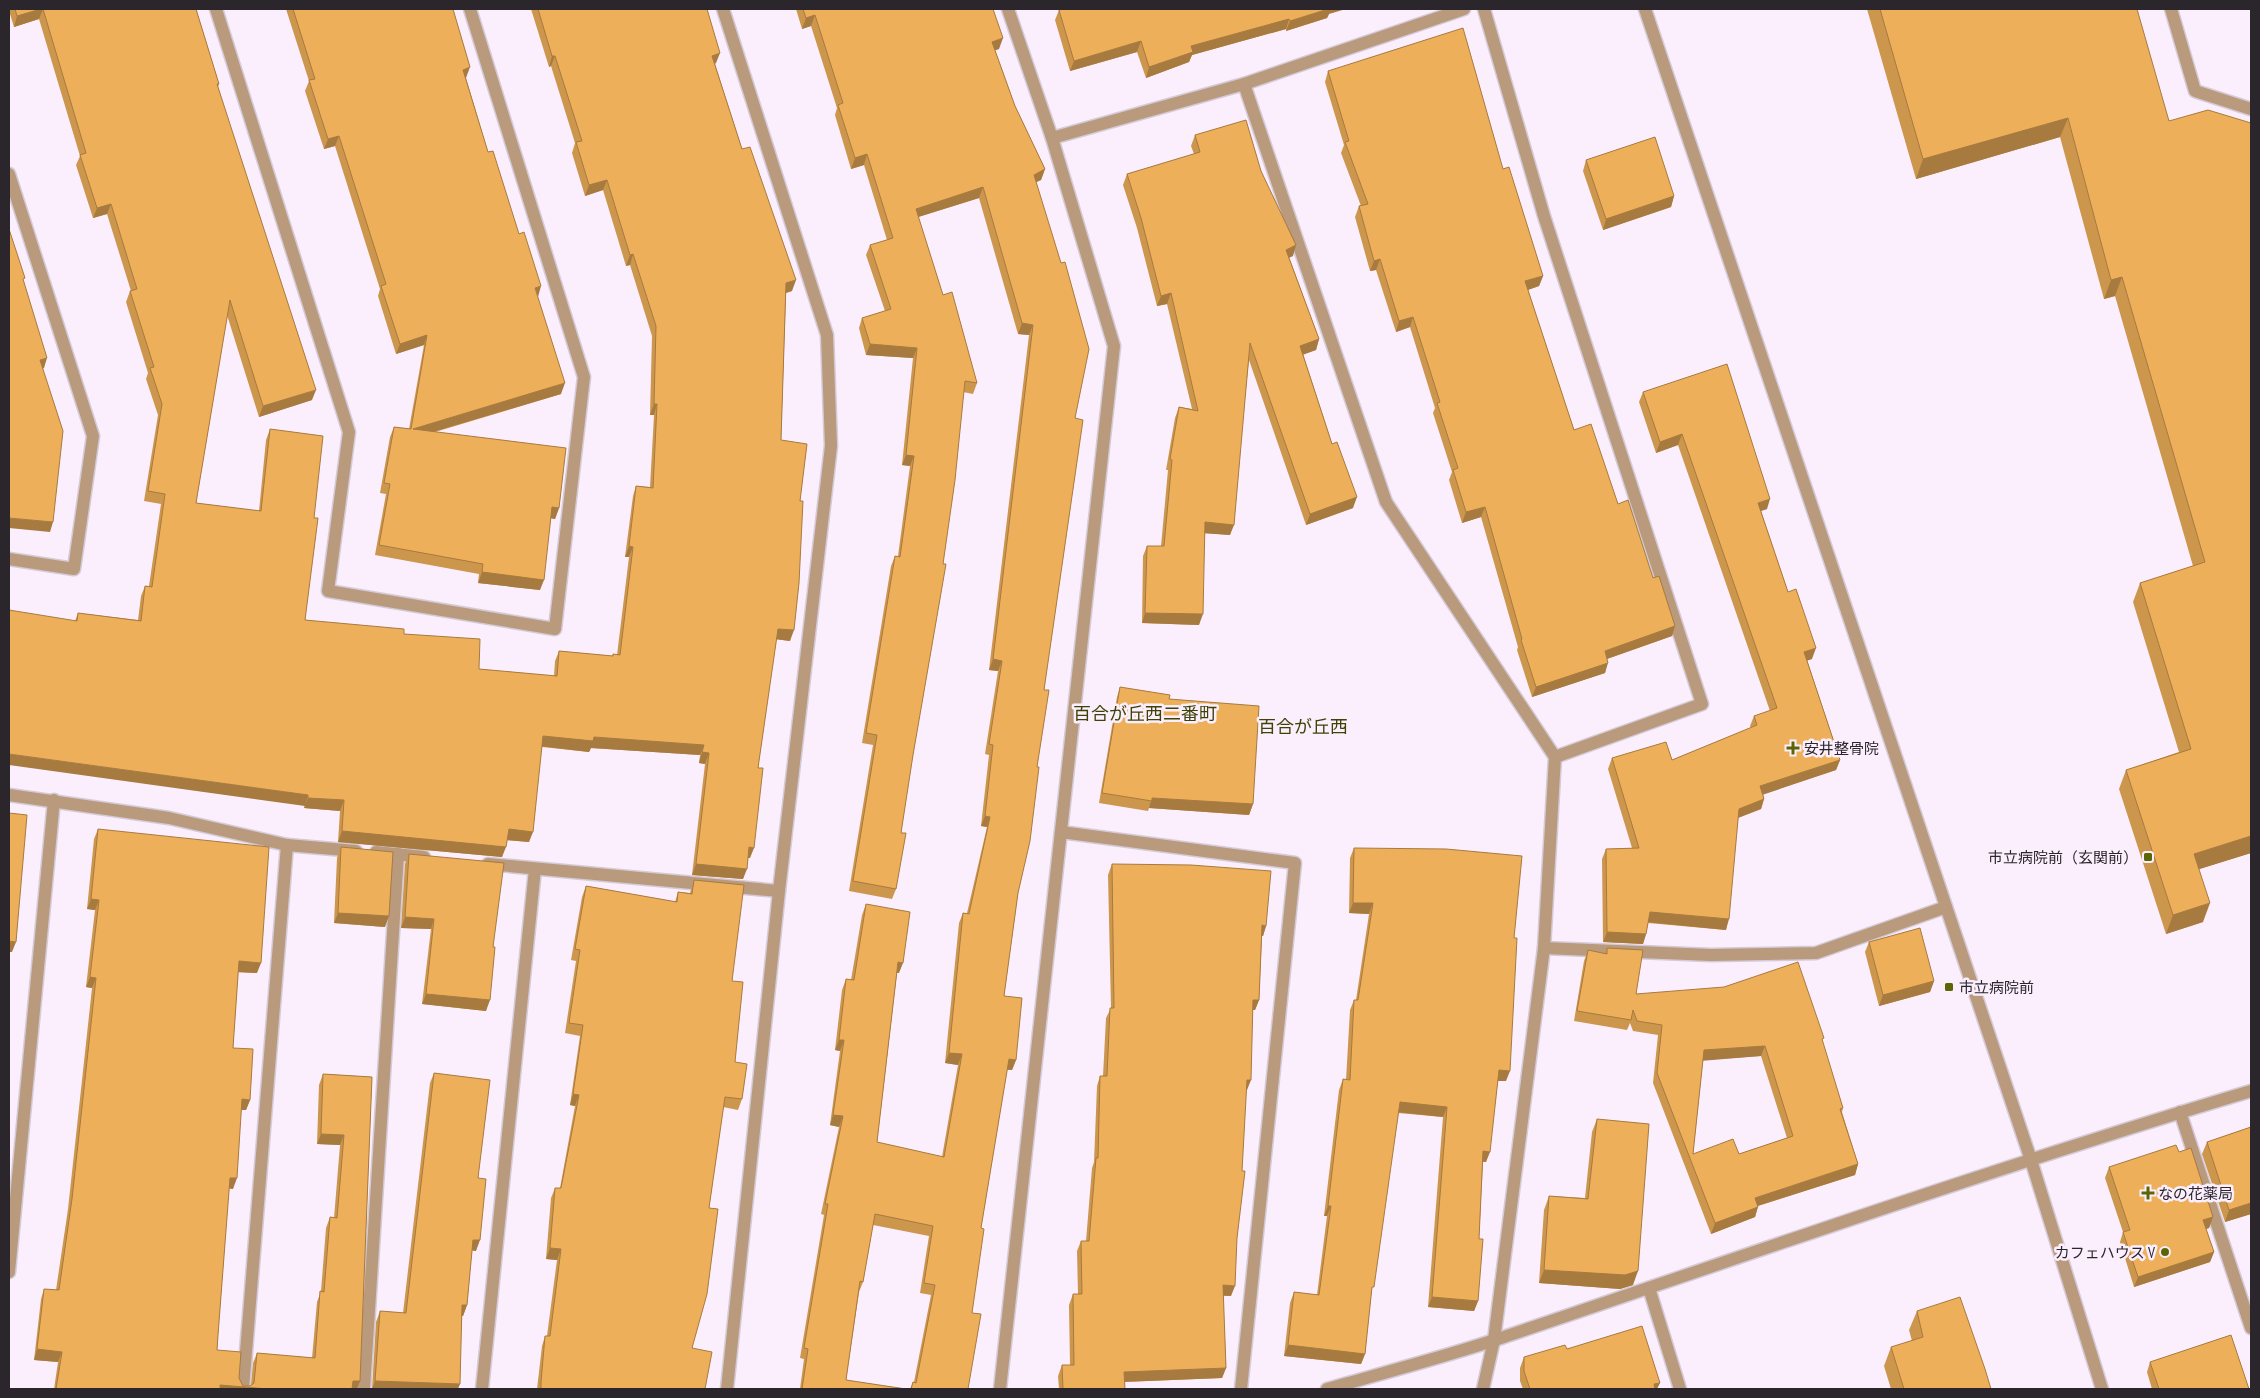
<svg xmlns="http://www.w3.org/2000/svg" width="2260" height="1398" viewBox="0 0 2260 1398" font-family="'PT Sans Narrow','Noto Sans JP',sans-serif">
  <rect width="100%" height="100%" fill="#fbeffe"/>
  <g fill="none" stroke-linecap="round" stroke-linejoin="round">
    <g stroke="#d5cbd8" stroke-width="15">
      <g id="minor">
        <path d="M 216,9 L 349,432 L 328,591 L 555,629 L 584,377 L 470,9"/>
        <path d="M 723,9 L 827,335 L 831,446 L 779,891 L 727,1389"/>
        <path d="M 1008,9 L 1052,138"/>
        <path d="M 1484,9 L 1544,216 L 1702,704 L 1555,757"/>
        <path d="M 1645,9 L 2031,1160 L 2102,1389"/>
        <path d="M 2171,9 L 2195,91 L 2251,109"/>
        <path d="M 1244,84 L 1386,502 L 1555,757 L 1544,948 L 1494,1340 L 1483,1389"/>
        <path d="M 9,174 L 93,436 L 74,569 L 9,559"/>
        <path d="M 9,795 L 169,818 L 287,845 L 356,851"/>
        <path d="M 1061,832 L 1295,863 L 1241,1389"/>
        <path d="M 376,852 L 424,857"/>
        <path d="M 488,864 L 779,891"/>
        <path d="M 1544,948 L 1711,955 L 1816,953 L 1946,907"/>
        <path d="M 2180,1112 L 2251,1328"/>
        <path d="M 9,1272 L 54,800"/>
        <path d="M 1649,1288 L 1680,1389"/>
        <path d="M 243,1389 L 287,845"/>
        <path d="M 364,1389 L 398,854"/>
        <path d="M 482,1389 L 535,869"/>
        <path d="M 1000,1389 L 1114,346 L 1052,138 L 1244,84 L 1464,9"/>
        <path d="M 1327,1389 C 1383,1373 1440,1358 1495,1340 C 1747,1255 1997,1167 2251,1091"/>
      </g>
    </g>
    <use href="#minor" stroke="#ba9a7c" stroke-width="12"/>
  </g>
  <g fill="#cd964d" fill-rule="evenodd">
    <path d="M 9,9 L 196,9 L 219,84 L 218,87 L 312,400 L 259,417 L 227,315 L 196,503 L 259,511 L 266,440 L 270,429 L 314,518 L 305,620 L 404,634 L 479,669 L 554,676 L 555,661 L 559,651 L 612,656 L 613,654 L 617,655 L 629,557 L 625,557 L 633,496 L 636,486 L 650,487 L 654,415 L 650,415 L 652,336 L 630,265 L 626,266 L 603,190 L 585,196 L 572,153 L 575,143 L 551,66 L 549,67 L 531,9 L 707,9 L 716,63 L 715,64 L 742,149 L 792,291 L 786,293 L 781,440 L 800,501 L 790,641 L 776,639 L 758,768 L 750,858 L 748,858 L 743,879 L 692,875 L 705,764 L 699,763 L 700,755 L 591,748 L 589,752 L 542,747 L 529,842 L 507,840 L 502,857 L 338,842 L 340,811 L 304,808 L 305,806 L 75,621 L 78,613 L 138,620 L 141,596 L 145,586 L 149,586 L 161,504 L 144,501 L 158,415 L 146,379 L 148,373 L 126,302 L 130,291 L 131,291 L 107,214 L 93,218 L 76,165 L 80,156 L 39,19 L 14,27 L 9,11 Z"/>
    <path d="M 286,9 L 453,9 L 466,78 L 488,152 L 537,297 L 561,394 L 435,432 L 559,508 L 555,519 L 551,518 L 540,590 L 478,583 L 479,574 L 375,555 L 386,494 L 380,493 L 390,437 L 394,427 L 409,429 L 424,345 L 396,354 L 378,296 L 380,289 L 335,146 L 324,149 L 305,91 L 309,81 Z"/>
    <path d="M 796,9 L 993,9 L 999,49 L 995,50 L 1015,106 L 1045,169 L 1041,180 L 1036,182 L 1075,418 L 1044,690 L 1018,893 L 1004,996 L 1016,1060 L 1012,1070 L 1007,1070 L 981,1228 L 972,1313 L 968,1389 L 910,1389 L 913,1382 L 914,1382 L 931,1295 L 920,1293 L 929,1236 L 873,1225 L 863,1282 L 859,1292 L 846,1380 L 906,1389 L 800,1389 L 804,1359 L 800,1358 L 824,1215 L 821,1214 L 839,1127 L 830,1125 L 840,1051 L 835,1050 L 842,990 L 846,979 L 851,980 L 862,915 L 866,904 L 899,973 L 897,973 L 877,1142 L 942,1157 L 958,1065 L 945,1063 L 959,923 L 963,913 L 967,913 L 987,827 L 981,826 L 989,755 L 985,754 L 998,671 L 989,670 L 1029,335 L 1018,334 L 979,198 L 918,217 L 943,295 L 977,383 L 973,394 L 963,392 L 901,833 L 896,889 L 892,899 L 849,891 L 873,745 L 862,743 L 891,566 L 895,556 L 898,556 L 910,466 L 902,465 L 913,358 L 866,355 L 859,328 L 862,318 L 885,311 L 866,255 L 870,245 L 887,240 L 864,165 L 851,169 L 835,115 L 837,108 L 811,26 L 802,29 Z"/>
    <path d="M 1867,9 L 2137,9 L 2251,853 L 2199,869 L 2203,922 L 2166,934 L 2119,789 L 2126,770 L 2179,752 L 2133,602 L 2140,583 L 2193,566 L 2115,296 L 2104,299 L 2060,137 L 1916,179 Z"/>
    <path d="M 1059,10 L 1329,14 L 1327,18 L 1286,31 L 1286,29 L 1192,55 L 1189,62 L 1146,78 L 1137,52 L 1070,71 L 1055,20 Z"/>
    <path d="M 1328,71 L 1503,169 L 1543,276 L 1539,286 L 1528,290 L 1574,430 L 1618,504 L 1675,626 L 1672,636 L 1607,659 L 1605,673 L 1532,697 L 1517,650 L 1518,647 L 1481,517 L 1462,523 L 1449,480 L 1452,472 L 1433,413 L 1435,408 L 1410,327 L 1396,332 L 1376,270 L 1370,271 L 1355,217 L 1359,206 L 1361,206 L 1341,153 L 1344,145 L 1325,82 Z"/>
    <path d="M 1195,135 L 1261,171 L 1293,256 L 1289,257 L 1319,339 L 1316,350 L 1303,354 L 1353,508 L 1306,525 L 1249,360 L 1230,535 L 1205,533 L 1199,625 L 1142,623 L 1143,556 L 1147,546 L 1161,546 L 1168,470 L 1166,470 L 1175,418 L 1179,407 L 1192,409 L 1167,304 L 1157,306 L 1137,228 L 1123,185 L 1127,174 L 1194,154 L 1191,146 Z"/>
    <path d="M 1586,160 L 1674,196 L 1671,207 L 1603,230 L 1583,171 Z"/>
    <path d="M 1643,392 L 1767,509 L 1761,511 L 1788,592 L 1812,659 L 1807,660 L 1840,760 L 1836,770 L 1763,794 L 1764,799 L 1761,809 L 1738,818 L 1726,930 L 1648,923 L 1646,934 L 1643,944 L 1603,942 L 1602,859 L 1606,849 L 1632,848 L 1608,769 L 1612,758 L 1672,760 L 1751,728 L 1750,726 L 1754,716 L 1770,711 L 1678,445 L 1656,453 L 1639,402 Z"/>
    <path d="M 1120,687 L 1169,699 L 1253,804 L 1249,815 L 1149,808 L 1148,811 L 1099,803 L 1117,697 Z"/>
    <path d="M 98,829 L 257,973 L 238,972 L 233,1048 L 250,1100 L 246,1110 L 241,1110 L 233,1189 L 229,1188 L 218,1335 L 217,1350 L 239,1378 L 243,1386 L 250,1386 L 251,1385 L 253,1363 L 257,1353 L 312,1358 L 317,1302 L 321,1291 L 326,1228 L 330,1217 L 334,1218 L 340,1145 L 317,1144 L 319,1085 L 323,1074 L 372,1077 L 360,1381 L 357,1389 L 54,1389 L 58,1362 L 34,1360 L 41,1299 L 44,1289 L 56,1290 L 68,1209 L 92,988 L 86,987 L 95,910 L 87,909 L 94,839 Z"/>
    <path d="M 341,847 L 385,927 L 334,923 L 337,858 Z"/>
    <path d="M 1354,848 L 1514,938 L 1506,1081 L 1498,1081 L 1486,1162 L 1483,1162 L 1479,1239 L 1478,1301 L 1474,1311 L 1428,1307 L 1443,1117 L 1398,1113 L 1371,1296 L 1365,1354 L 1361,1364 L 1284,1356 L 1290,1303 L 1294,1292 L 1317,1295 L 1327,1216 L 1324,1216 L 1339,1090 L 1343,1079 L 1346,1080 L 1350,1010 L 1354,1000 L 1356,1000 L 1369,914 L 1349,913 L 1350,858 Z"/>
    <path d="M 409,854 L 493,947 L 486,1011 L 422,1004 L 431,929 L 401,928 L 405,864 Z"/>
    <path d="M 1112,864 L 1266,926 L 1263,936 L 1262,936 L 1259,1000 L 1255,1010 L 1253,1010 L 1247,1090 L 1246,1090 L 1237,1238 L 1231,1296 L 1223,1296 L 1226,1368 L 1222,1378 L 1124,1382 L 1125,1389 L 1059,1389 L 1058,1376 L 1062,1365 L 1070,1365 L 1069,1305 L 1073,1294 L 1078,1294 L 1077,1251 L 1081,1241 L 1086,1241 L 1092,1168 L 1094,1162 L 1097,1086 L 1100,1076 L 1103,1076 L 1106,1018 L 1111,1008 L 1108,875 Z"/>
    <path d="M 694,880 L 732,981 L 735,1062 L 742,1099 L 738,1110 L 723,1107 L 709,1208 L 692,1348 L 705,1389 L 537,1389 L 542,1346 L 545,1336 L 547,1336 L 557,1260 L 546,1259 L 551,1198 L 555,1188 L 560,1188 L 575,1106 L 570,1105 L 580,1036 L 565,1033 L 576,961 L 571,960 L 582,897 L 586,886 L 675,902 L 678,892 L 690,893 Z"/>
    <path d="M 1869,942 L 1934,981 L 1930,992 L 1879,1006 L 1865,952 Z"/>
    <path d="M 1607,948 L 1636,994 L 1822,1042 L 1843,1108 L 1842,1112 L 1858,1164 L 1855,1175 L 1758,1206 L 1755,1217 L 1711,1234 L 1653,1083 L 1658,1035 L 1633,1031 L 1630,1023 L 1627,1030 L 1574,1021 L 1584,961 L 1588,950 L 1605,953 ZM 1761,1056 L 1787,1138 L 1739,1154 L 1693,1154 L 1703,1060 Z"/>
    <path d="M 434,1073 L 478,1178 L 476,1251 L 472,1250 L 467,1305 L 463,1316 L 462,1316 L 458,1389 L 372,1389 L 376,1322 L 380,1311 L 403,1313 L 430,1083 Z"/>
    <path d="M 1597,1119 L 1633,1285 L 1620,1289 L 1539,1283 L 1544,1210 L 1549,1196 L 1585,1198 L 1592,1132 Z"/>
    <path d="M 2251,1127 L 2251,1214 L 2225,1222 L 2202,1154 L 2207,1142 Z"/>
    <path d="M 2179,1152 L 2213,1217 L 2209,1228 L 2206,1229 L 2214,1252 L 2210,1262 L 2134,1287 L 2120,1242 L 2123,1232 L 2105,1178 L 2109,1167 Z"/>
    <path d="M 1917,1311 L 1991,1389 L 1891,1389 L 1884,1366 L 1891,1347 L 1912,1341 L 1909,1330 Z"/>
    <path d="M 1567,1349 L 1657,1389 L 1523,1389 L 1520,1381 L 1520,1368 L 1524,1357 Z"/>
    <path d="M 2150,1362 L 2249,1389 L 2152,1389 L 2147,1372 Z"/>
  </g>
  <g fill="#a77a3f">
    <path d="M 41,9 L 43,9 L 39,19 L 14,27 L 17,16 Z"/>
    <path d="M 1328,9 L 1346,9 L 1329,14 L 1327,18 L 1286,31 L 1290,21 Z"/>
    <path d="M 815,15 L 811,26 L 802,29 L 806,18 Z"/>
    <path d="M 1289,19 L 1286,29 L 1192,55 L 1189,62 L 1146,78 L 1149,67 L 1191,46 Z"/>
    <path d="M 1003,38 L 999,49 L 988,52 L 992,42 Z"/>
    <path d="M 1141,41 L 1137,52 L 1070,71 L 1074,61 Z"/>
    <path d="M 720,53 L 716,63 L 708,66 L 712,56 Z"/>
    <path d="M 552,56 L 555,56 L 551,66 L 549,67 Z"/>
    <path d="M 470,67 L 466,78 L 459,80 L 463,70 Z"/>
    <path d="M 2068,118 L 2060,137 L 1916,179 L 1923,159 Z"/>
    <path d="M 339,136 L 335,146 L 324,149 L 328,139 Z"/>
    <path d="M 867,154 L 864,165 L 851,169 L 855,158 Z"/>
    <path d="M 1045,169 L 1041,180 L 1030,185 L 1034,175 Z"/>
    <path d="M 607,180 L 603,190 L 585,196 L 589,185 Z"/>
    <path d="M 983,187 L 979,198 L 912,219 L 916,209 Z"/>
    <path d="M 1674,196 L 1671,207 L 1603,230 L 1606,219 Z"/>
    <path d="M 111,204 L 107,214 L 93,218 L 97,208 Z"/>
    <path d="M 1296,245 L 1293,256 L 1282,261 L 1286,250 Z"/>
    <path d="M 633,254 L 630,265 L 626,266 L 630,255 Z"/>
    <path d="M 1380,259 L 1376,270 L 1370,271 L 1374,261 Z"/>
    <path d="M 1543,276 L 1539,286 L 1522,292 L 1525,281 Z"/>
    <path d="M 2122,277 L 2115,296 L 2104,299 L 2111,280 Z"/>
    <path d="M 796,280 L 792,291 L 782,294 L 786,283 Z"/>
    <path d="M 541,286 L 538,297 L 535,288 Z"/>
    <path d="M 1171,293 L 1167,304 L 1157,306 L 1161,296 Z"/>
    <path d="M 1413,317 L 1410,327 L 1396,332 L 1399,321 Z"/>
    <path d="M 1022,323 L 1033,325 L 1029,335 L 1018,334 Z"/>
    <path d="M 427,335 L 424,345 L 396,354 L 400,344 Z"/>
    <path d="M 1319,339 L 1316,350 L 1297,357 L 1300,346 Z"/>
    <path d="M 870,344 L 917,348 L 913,358 L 866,355 Z"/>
    <path d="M 47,358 L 44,368 L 36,371 L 40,360 Z"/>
    <path d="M 565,383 L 561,394 L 409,439 L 413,429 Z"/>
    <path d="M 316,390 L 312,400 L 259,417 L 263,406 Z"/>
    <path d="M 654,404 L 657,404 L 654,415 L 650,415 Z"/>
    <path d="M 1682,434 L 1678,445 L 1656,453 L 1660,442 Z"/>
    <path d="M 906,455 L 914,456 L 910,466 L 902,465 Z"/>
    <path d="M 1357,497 L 1353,508 L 1306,525 L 1310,514 Z"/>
    <path d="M 1770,499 L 1767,509 L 1754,513 L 1758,503 Z"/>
    <path d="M 552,507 L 559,508 L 555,519 L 549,518 Z"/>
    <path d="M 1485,507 L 1481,517 L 1462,523 L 1466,512 Z"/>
    <path d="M 9,518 L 53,522 L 50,532 L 9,528 Z"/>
    <path d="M 1205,522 L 1234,525 L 1230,535 L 1201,533 Z"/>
    <path d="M 629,546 L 633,547 L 629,557 L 625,557 Z"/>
    <path d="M 482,572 L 544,580 L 540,590 L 478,583 Z"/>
    <path d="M 1145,613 L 1203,614 L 1199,625 L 1142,623 Z"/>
    <path d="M 1675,626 L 1672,636 L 1601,661 L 1605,651 Z"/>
    <path d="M 778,629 L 794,630 L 790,641 L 774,639 Z"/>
    <path d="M 1816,648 L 1812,659 L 1800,663 L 1804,652 Z"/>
    <path d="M 993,659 L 1002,661 L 998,671 L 989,670 Z"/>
    <path d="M 1608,663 L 1605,673 L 1532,697 L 1536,687 Z"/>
    <path d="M 543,736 L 594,737 L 704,745 L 700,755 L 591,748 L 589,752 L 539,746 Z"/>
    <path d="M 702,752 L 709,753 L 705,764 L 699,763 Z"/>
    <path d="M 9,754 L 308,795 L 305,806 L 9,765 Z"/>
    <path d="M 1840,760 L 1836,770 L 1756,797 L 1760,786 Z"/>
    <path d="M 308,798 L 344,800 L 340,811 L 304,808 Z"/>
    <path d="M 1152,798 L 1253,804 L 1249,815 L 1149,808 Z"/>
    <path d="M 1764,799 L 1761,809 L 1735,819 L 1739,809 Z"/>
    <path d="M 985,816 L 990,817 L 987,827 L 981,826 Z"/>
    <path d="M 509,829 L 533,832 L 529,842 L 505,840 Z"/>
    <path d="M 342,831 L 506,847 L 502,857 L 338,842 Z"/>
    <path d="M 2251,836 L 2251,853 L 2187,873 L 2194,854 Z"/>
    <path d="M 749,847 L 754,848 L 750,858 L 746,858 Z"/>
    <path d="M 696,864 L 747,869 L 743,879 L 692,875 Z"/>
    <path d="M 91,899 L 99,900 L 95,910 L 87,909 Z"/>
    <path d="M 1353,903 L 1373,903 L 1369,914 L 1349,913 Z"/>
    <path d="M 2210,903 L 2203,922 L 2166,934 L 2173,915 Z"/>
    <path d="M 1650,912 L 1729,919 L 1726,930 L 1646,922 Z"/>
    <path d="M 338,913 L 389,916 L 385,927 L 334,923 Z"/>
    <path d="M 405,917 L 434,919 L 431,929 L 401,928 Z"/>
    <path d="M 1262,925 L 1266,926 L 1263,936 L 1258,936 Z"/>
    <path d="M 1607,932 L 1646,934 L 1643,944 L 1603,942 Z"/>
    <path d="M 9,941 L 16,942 L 12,952 L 9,952 Z"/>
    <path d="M 239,961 L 261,963 L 257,973 L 235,972 Z"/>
    <path d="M 898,962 L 903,963 L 899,973 L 894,972 Z"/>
    <path d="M 90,977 L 96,978 L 92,988 L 86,987 Z"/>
    <path d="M 1934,981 L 1930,992 L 1879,1006 L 1883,995 Z"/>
    <path d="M 426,994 L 490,1000 L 486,1011 L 422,1004 Z"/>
    <path d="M 1253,1000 L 1259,1000 L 1255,1010 L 1249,1010 Z"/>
    <path d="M 839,1040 L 844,1040 L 840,1051 L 835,1050 Z"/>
    <path d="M 1765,1046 L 1761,1056 L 1700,1061 L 1704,1050 Z"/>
    <path d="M 949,1053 L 962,1054 L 958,1065 L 945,1063 Z"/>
    <path d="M 1009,1059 L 1016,1060 L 1012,1070 L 1005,1069 Z"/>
    <path d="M 1499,1070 L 1510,1071 L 1506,1081 L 1495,1081 Z"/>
    <path d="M 1247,1080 L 1251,1080 L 1247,1090 L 1243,1090 Z"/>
    <path d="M 573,1094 L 579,1095 L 575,1106 L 570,1105 Z"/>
    <path d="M 242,1099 L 250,1100 L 246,1110 L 238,1110 Z"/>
    <path d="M 1400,1102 L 1447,1107 L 1443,1117 L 1396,1112 Z"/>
    <path d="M 833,1115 L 843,1116 L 839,1127 L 830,1125 Z"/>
    <path d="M 321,1134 L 344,1135 L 340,1145 L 317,1144 Z"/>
    <path d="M 1483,1151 L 1490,1152 L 1486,1162 L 1480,1161 Z"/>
    <path d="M 1858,1164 L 1855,1175 L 1751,1208 L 1755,1198 Z"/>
    <path d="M 230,1178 L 237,1178 L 233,1189 L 226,1188 Z"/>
    <path d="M 2251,1203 L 2251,1214 L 2225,1222 L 2229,1210 Z"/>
    <path d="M 1328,1206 L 1331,1206 L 1327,1216 L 1324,1216 Z"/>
    <path d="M 1758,1207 L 1755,1217 L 1711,1234 L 1715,1223 Z"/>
    <path d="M 2213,1217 L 2209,1228 L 2200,1231 L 2203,1220 Z"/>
    <path d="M 473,1240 L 480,1240 L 476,1251 L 469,1250 Z"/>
    <path d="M 550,1248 L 561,1249 L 557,1260 L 546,1259 Z"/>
    <path d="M 2214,1252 L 2210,1262 L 2134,1287 L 2138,1277 Z"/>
    <path d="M 1544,1270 L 1638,1271 L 1633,1285 L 1620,1289 L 1539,1283 Z"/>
    <path d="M 1223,1285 L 1235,1286 L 1231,1296 L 1219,1295 Z"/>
    <path d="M 1432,1297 L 1478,1301 L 1474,1311 L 1428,1307 Z"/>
    <path d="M 462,1305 L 467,1305 L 463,1316 L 458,1315 Z"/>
    <path d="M 1288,1345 L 1365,1354 L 1361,1364 L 1284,1356 Z"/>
    <path d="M 37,1349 L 62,1352 L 58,1362 L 34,1360 Z"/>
    <path d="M 1226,1368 L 1222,1378 L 1121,1382 L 1124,1372 Z"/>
    <path d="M 353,1381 L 360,1381 L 357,1389 L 349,1389 Z"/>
    <path d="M 375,1381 L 460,1384 L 458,1389 L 372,1389 Z"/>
    <path d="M 1660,1383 L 1657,1389 L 1652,1389 L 1654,1384 Z"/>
    <path d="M 220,1385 L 268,1389 L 219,1389 Z"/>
  </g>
  <g fill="#eeaf5a" stroke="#a77a3f" fill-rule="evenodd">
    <path d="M 15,9 L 41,9 L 17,16 Z"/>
    <path d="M 43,9 L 196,9 L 219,84 L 217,84 L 316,390 L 263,406 L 230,300 L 196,503 L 261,511 L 270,429 L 323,436 L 314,518 L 318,518 L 305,620 L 404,629 L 404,634 L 480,639 L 479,669 L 557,676 L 559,651 L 613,656 L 613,654 L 620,655 L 633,547 L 629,546 L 636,486 L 653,488 L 657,404 L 654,404 L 656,326 L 633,254 L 630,255 L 607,180 L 589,185 L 576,142 L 582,141 L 555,56 L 552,56 L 538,9 L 707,9 L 720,53 L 712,56 L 742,149 L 750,147 L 796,280 L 786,283 L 781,440 L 807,444 L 800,501 L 803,501 L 799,583 L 794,630 L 778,629 L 758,768 L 763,768 L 754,848 L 749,847 L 747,869 L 696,864 L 709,753 L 702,752 L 704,745 L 594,737 L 593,741 L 543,736 L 533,832 L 509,829 L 506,847 L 342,831 L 344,800 L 308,798 L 308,795 L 9,754 L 9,610 L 77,621 L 78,613 L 141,621 L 145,586 L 152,587 L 165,494 L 148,491 L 162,404 L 150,368 L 154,367 L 130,291 L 137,289 L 111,204 L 97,208 L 80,155 L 86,153 Z"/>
    <path d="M 293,9 L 453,9 L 470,67 L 463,70 L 488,152 L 493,151 L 519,234 L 524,232 L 541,286 L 535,288 L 565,383 L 413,429 L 566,448 L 559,508 L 552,507 L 544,580 L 482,572 L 483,564 L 379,545 L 390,484 L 384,483 L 394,427 L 411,429 L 427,335 L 400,344 L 381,286 L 386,284 L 339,136 L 328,139 L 309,80 L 315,79 Z"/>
    <path d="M 803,9 L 993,9 L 1003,38 L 992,42 L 1015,106 L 1045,169 L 1034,175 L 1061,263 L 1065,262 L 1089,349 L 1075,418 L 1083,420 L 1044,690 L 1049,690 L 1037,767 L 1039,767 L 1030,841 L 1018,893 L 1004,996 L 1022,998 L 1016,1060 L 1009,1059 L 981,1228 L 984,1229 L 972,1313 L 981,1314 L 968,1389 L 911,1389 L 913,1382 L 916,1383 L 935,1285 L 924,1283 L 933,1226 L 875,1214 L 863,1282 L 860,1281 L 846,1380 L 906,1389 L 802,1389 L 808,1349 L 804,1348 L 828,1204 L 825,1204 L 843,1116 L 833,1115 L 844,1040 L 839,1040 L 846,979 L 854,980 L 866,904 L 910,912 L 903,963 L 898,962 L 877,1142 L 944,1157 L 962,1054 L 949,1053 L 963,913 L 969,914 L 990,817 L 985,816 L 993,745 L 989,744 L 1002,661 L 993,659 L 1033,325 L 1022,323 L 983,187 L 916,209 L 943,295 L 952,292 L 977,383 L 965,381 L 955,480 L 943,564 L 946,564 L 913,755 L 901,833 L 906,833 L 896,889 L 853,881 L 877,735 L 866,733 L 895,556 L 900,557 L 914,456 L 906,455 L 917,348 L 870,344 L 862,318 L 891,309 L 870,245 L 893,238 L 867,154 L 855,158 L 838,105 L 843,103 L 815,15 L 806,18 Z"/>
    <path d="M 1063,9 L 1328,9 L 1290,21 L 1289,19 L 1191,46 L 1193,52 L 1149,67 L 1141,41 L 1074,61 L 1059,10 Z"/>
    <path d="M 1880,9 L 2137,9 L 2169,121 L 2208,110 L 2251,123 L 2251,836 L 2194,854 L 2210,903 L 2173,915 L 2126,770 L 2191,749 L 2140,583 L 2205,562 L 2122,277 L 2111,280 L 2068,118 L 1923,159 Z"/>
    <path d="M 1463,28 L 1503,169 L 1509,167 L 1543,276 L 1525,281 L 1574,430 L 1591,424 L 1618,504 L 1628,500 L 1653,578 L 1659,576 L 1675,626 L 1605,651 L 1608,663 L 1536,687 L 1521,640 L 1522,639 L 1485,507 L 1466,512 L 1453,470 L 1458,468 L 1437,403 L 1440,402 L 1413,317 L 1399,321 L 1380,259 L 1374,261 L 1359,206 L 1368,204 L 1345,142 L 1349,141 L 1328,71 Z"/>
    <path d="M 1246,120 L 1261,171 L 1296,245 L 1286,250 L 1319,339 L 1300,346 L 1332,444 L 1337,442 L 1357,497 L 1310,514 L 1250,343 L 1234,525 L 1205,522 L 1203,614 L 1145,613 L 1147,546 L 1164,546 L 1172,460 L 1170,459 L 1179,407 L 1198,411 L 1171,293 L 1161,296 L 1141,218 L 1127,174 L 1200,152 L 1195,135 Z"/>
    <path d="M 1655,137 L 1674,196 L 1606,219 L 1586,160 Z"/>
    <path d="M 9,229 L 25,278 L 23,279 L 47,358 L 40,360 L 63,431 L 53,522 L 9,518 Z"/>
    <path d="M 1727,364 L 1770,499 L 1758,503 L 1788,592 L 1796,589 L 1816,648 L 1804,652 L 1840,760 L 1760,786 L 1764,799 L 1739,809 L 1729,919 L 1650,912 L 1646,934 L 1607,932 L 1606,849 L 1639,848 L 1612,758 L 1666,742 L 1672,760 L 1757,725 L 1754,716 L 1777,708 L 1682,434 L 1660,442 L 1643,392 Z"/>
    <path d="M 1120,687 L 1170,695 L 1169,699 L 1259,706 L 1253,804 L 1152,798 L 1152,801 L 1102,793 Z"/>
    <path d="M 9,813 L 27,815 L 16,942 L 9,941 Z"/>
    <path d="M 98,829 L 269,847 L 261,963 L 239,961 L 233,1048 L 253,1049 L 250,1100 L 242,1099 L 237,1178 L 230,1178 L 218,1335 L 217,1350 L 241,1352 L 239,1378 L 243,1386 L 250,1386 L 254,1383 L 257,1353 L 315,1358 L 320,1291 L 324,1292 L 330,1217 L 337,1218 L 344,1135 L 321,1134 L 323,1074 L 372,1077 L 360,1381 L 353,1381 L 352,1389 L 268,1389 L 220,1385 L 220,1389 L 56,1389 L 62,1352 L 37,1349 L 44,1289 L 59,1290 L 72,1199 L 96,978 L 90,977 L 99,900 L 91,899 Z"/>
    <path d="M 341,847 L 393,852 L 389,916 L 338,913 Z"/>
    <path d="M 1354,848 L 1446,849 L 1522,856 L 1514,938 L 1517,938 L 1510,1071 L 1499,1070 L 1490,1152 L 1483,1151 L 1479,1239 L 1483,1239 L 1478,1301 L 1432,1297 L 1447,1107 L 1400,1102 L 1374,1287 L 1372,1287 L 1365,1354 L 1288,1345 L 1294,1292 L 1319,1295 L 1331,1206 L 1328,1206 L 1343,1079 L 1350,1080 L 1354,1000 L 1358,1000 L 1373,903 L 1353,903 Z"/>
    <path d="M 409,854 L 504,863 L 493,947 L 495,947 L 490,1000 L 426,994 L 434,919 L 405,917 Z"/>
    <path d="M 1112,864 L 1191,865 L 1271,871 L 1266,926 L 1262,925 L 1259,1000 L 1253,1000 L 1251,1080 L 1247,1080 L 1242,1171 L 1245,1171 L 1237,1238 L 1235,1286 L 1223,1285 L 1226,1368 L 1124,1372 L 1125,1389 L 1063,1389 L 1062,1365 L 1074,1365 L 1073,1294 L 1082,1294 L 1081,1241 L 1089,1241 L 1096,1158 L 1098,1158 L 1100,1076 L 1107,1076 L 1110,1008 L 1114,1008 Z"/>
    <path d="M 694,880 L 744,885 L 732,981 L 743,982 L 735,1062 L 747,1064 L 742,1099 L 725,1097 L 709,1208 L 718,1209 L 707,1294 L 692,1348 L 712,1352 L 705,1389 L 541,1389 L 541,1382 L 545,1336 L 550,1336 L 561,1249 L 550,1248 L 555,1188 L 561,1188 L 579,1095 L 573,1094 L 583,1025 L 569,1023 L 580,950 L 575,949 L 586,886 L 677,902 L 678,892 L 692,894 Z"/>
    <path d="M 1920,928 L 1934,981 L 1883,995 L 1869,942 Z"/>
    <path d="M 1607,948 L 1643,950 L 1636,994 L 1724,987 L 1798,962 L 1824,1038 L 1822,1039 L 1843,1108 L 1840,1109 L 1858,1164 L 1755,1198 L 1758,1207 L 1715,1223 L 1657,1073 L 1662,1025 L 1637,1021 L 1633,1010 L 1631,1020 L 1577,1011 L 1588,950 L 1607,954 ZM 1765,1046 L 1793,1136 L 1739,1154 L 1733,1139 L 1693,1154 L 1704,1050 Z"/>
    <path d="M 434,1073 L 490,1080 L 478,1178 L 486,1179 L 480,1240 L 473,1240 L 467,1305 L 462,1305 L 460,1384 L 375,1381 L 380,1311 L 406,1313 Z"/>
    <path d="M 1597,1119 L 1649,1124 L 1638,1271 L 1625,1275 L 1544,1270 L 1549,1196 L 1588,1199 Z"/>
    <path d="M 2251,1127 L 2251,1203 L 2229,1210 L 2207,1142 Z"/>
    <path d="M 2176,1145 L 2179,1152 L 2191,1148 L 2213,1217 L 2203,1220 L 2214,1252 L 2138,1277 L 2123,1232 L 2130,1230 L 2109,1167 Z"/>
    <path d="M 1960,1297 L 1985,1369 L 1991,1389 L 1904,1389 L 1891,1347 L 1923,1337 L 1917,1311 Z"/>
    <path d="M 1642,1326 L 1660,1383 L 1654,1384 L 1655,1389 L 1530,1389 L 1524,1371 L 1524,1357 L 1565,1345 L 1567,1349 Z"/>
    <path d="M 2231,1335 L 2249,1389 L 2159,1389 L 2150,1362 Z"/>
  </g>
  <g fill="#5d6606" stroke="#fbeffe" stroke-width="2">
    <path d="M1790.5 740.5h5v5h5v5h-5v5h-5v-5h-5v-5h5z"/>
    <rect x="2143" y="852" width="10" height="10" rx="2.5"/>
    <rect x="1944" y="982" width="10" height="10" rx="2.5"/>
    <path d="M2145.5 1185.5h5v5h5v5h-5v5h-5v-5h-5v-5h5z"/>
    <circle cx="2165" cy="1252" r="5"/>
  </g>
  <g text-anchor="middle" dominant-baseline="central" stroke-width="5" stroke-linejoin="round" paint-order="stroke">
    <g font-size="15" fill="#2a262b" stroke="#fbeffe" text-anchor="start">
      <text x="1804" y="748">安井整骨院</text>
      <text x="2138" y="857" text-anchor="end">市立病院前（玄関前）</text>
      <text x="1959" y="987">市立病院前</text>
      <text x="2158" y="1193">なの花薬局</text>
      <text x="2155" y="1252" text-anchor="end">カフェハウス V</text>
    </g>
    <g font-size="18" fill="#3d4304" stroke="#fbeffe">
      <text x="1145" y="713">百合が丘西二番町</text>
      <text x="1303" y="726">百合が丘西</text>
    </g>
  </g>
  <rect width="2260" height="1398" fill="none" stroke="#2a262b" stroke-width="20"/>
</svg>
